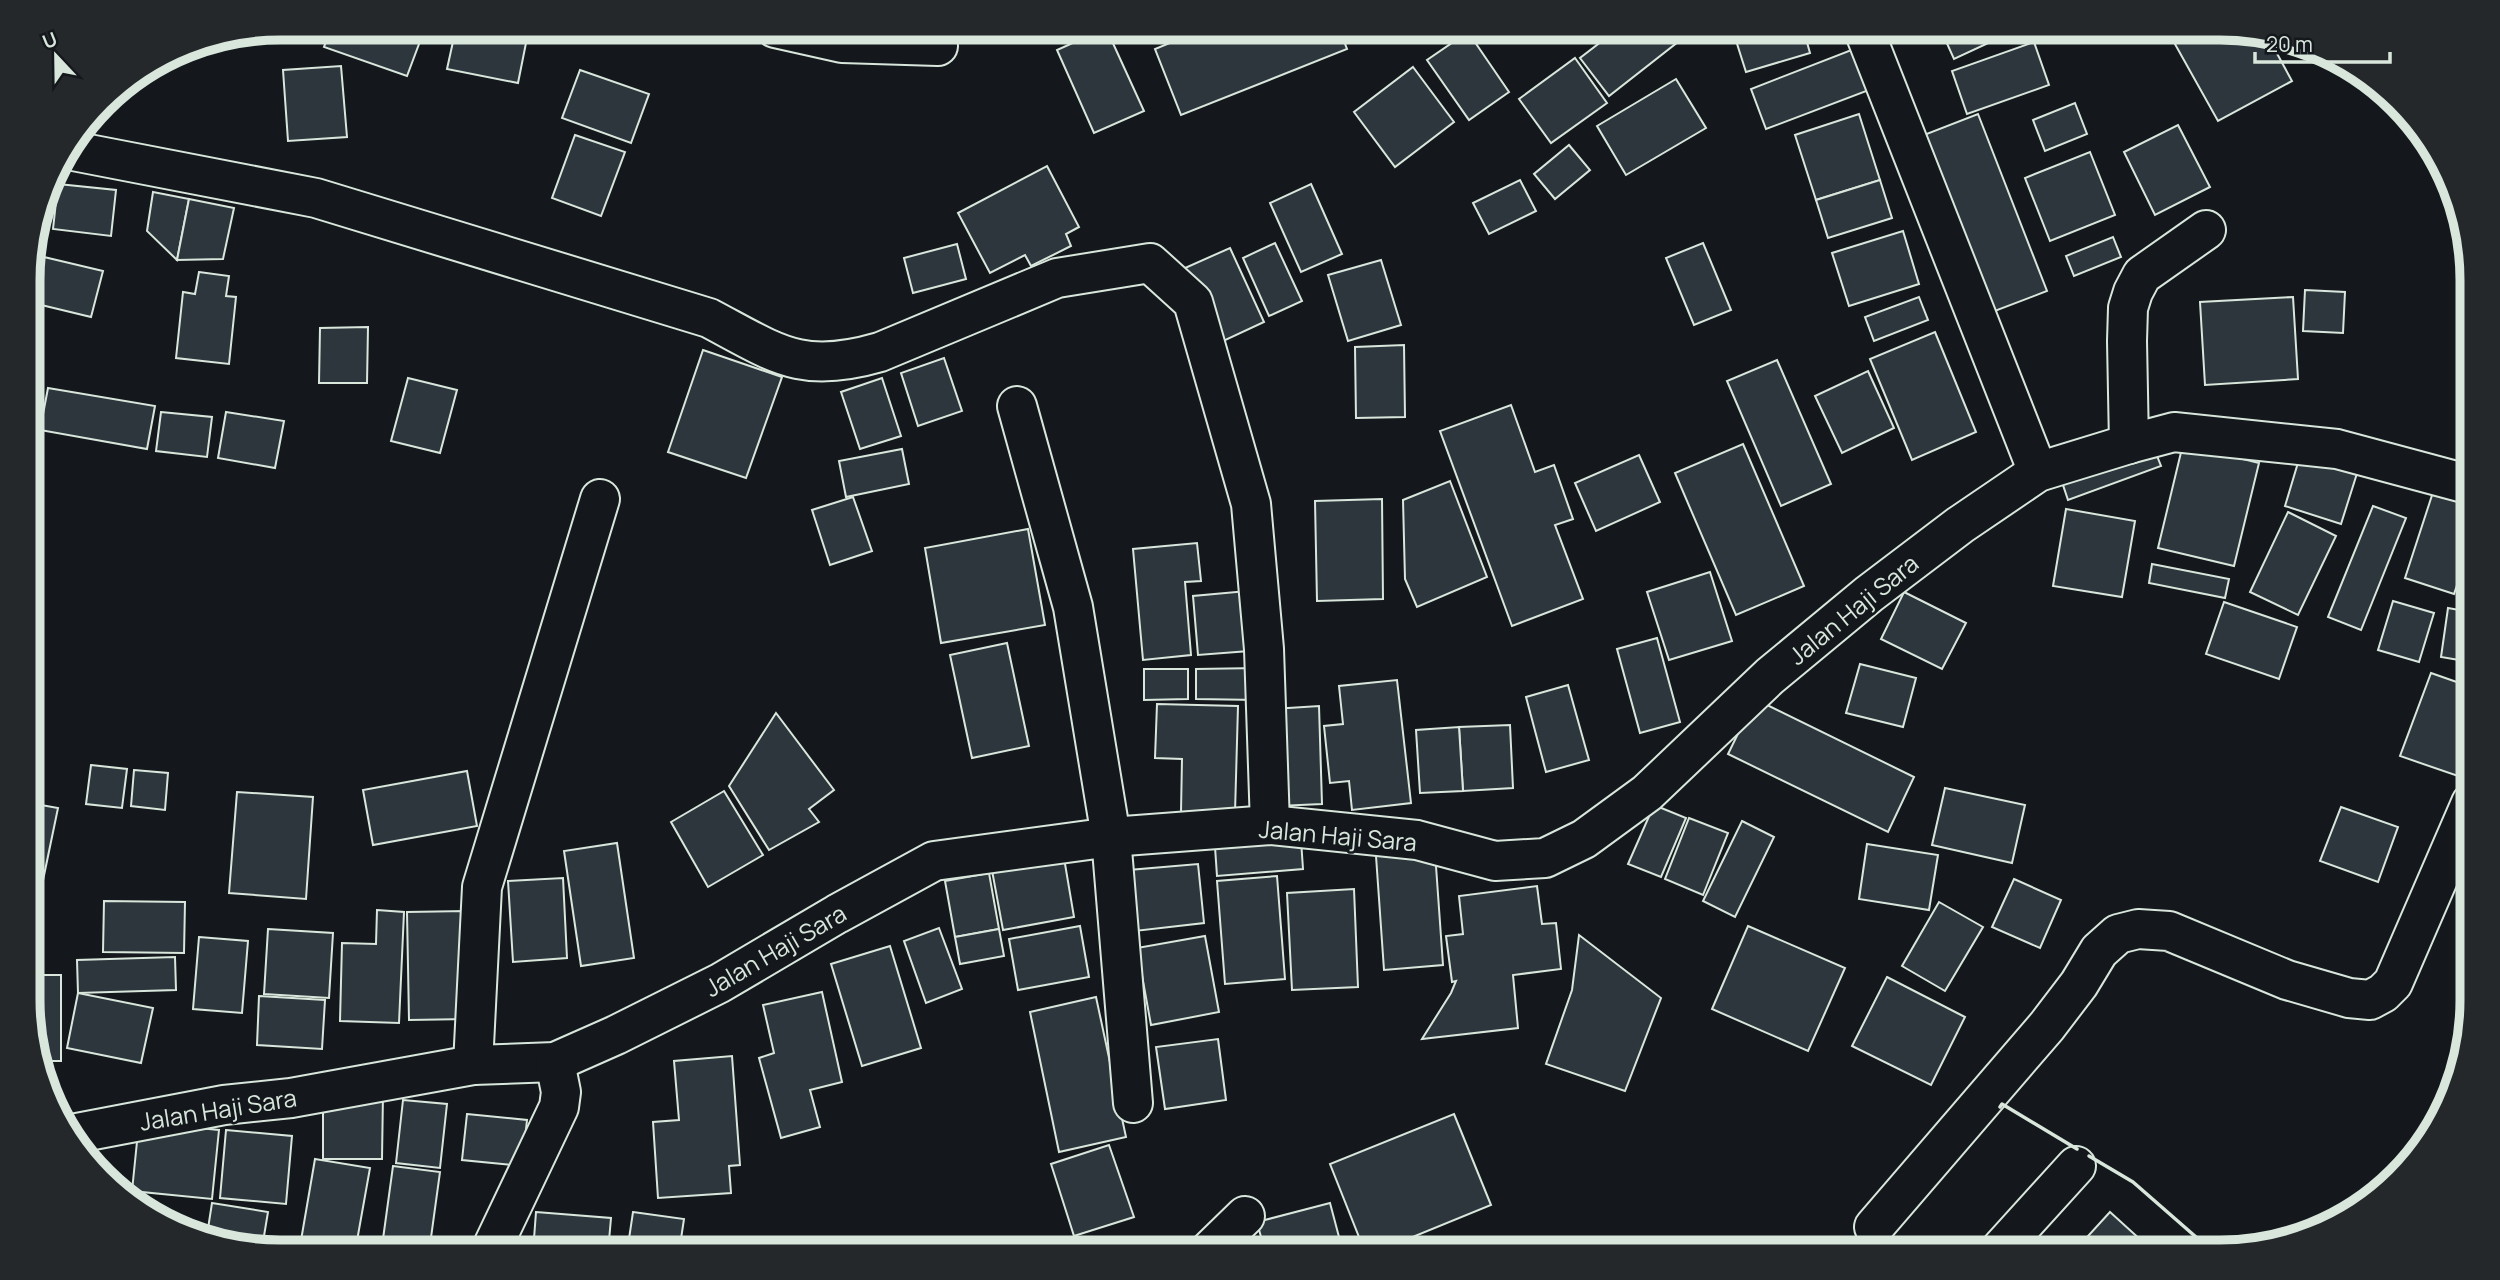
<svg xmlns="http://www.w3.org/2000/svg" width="2500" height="1280" viewBox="0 0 2500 1280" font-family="Manrope,sans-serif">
  <rect width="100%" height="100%" fill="#14181c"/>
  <g fill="#2c363c" stroke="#d8e6dc" stroke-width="2">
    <path d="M 331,28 L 425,28 L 407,76 L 324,47 Z"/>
    <path d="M 456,28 L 529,28 L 518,83 L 447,69 Z"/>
    <path d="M 1106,28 L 1144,111 L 1094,133 L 1057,50 Z"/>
    <path d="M 1206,28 L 1339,28 L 1347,49 L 1181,115 L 1155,49 Z"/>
    <path d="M 1619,28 L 1675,28 L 1683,38 L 1609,96 L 1580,58 Z"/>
    <path d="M 1732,28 L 1803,28 L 1810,53 L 1746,72 Z"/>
    <path d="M 1940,28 L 2010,28 L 2012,32 L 1954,59 Z"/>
    <path d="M 2166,28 L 2220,28 L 2269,39 L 2292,81 L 2218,121 Z"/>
    <path d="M 1468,32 L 1509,92 L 1469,120 L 1427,60 Z"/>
    <path d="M 2034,42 L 2049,85 L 1967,114 L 1952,71 Z"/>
    <path d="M 1854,49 L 1869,90 L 1766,129 L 1751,89 Z"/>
    <path d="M 1575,58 L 1607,103 L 1551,143 L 1519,99 Z"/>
    <path d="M 341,66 L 347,137 L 288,141 L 283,70 Z"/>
    <path d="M 1413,67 L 1454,122 L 1395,167 L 1354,112 Z"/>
    <path d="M 580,70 L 649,94 L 631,143 L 562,118 Z"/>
    <path d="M 1676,79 L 1706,128 L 1626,175 L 1597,126 Z"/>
    <path d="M 2075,103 L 2087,134 L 2045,151 L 2033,120 Z"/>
    <path d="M 1859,114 L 1880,180 L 1816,200 L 1795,135 Z"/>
    <path d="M 1978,114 L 2047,291 L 1979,317 L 1911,140 Z"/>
    <path d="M 2178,125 L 2210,187 L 2155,215 L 2124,152 Z"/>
    <path d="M 575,135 L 625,152 L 601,216 L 552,198 Z"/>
    <path d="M 1569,145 L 1590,170 L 1555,199 L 1534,174 Z"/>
    <path d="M 2090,152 L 2115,215 L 2050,241 L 2025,178 Z"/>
    <path d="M 1047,166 L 1079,227 L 1066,234 L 1071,246 L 1031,266 L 1025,255 L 990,273 L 958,213 Z"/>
    <path d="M 1520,180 L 1536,211 L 1489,234 L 1473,203 Z"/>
    <path d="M 1880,180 L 1892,218 L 1828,238 L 1816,200 Z"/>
    <path d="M 58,184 L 116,190 L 111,236 L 53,229 Z"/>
    <path d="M 1311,184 L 1342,254 L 1301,272 L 1270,203 Z"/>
    <path d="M 153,192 L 189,199 L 177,260 L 147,231 Z"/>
    <path d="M 189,199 L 234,208 L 223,259 L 177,260 Z"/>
    <path d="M 1903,231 L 1919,284 L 1849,306 L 1832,253 Z"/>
    <path d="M 2113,237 L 2121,257 L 2074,276 L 2066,256 Z"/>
    <path d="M 1275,243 L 1302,301 L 1269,316 L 1243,258 Z"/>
    <path d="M 1703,243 L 1731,310 L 1694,325 L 1666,258 Z"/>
    <path d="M 957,244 L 966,279 L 913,293 L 904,258 Z"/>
    <path d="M 1230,248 L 1264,322 L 1219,343 L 1185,268 Z"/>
    <path d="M 44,257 L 103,271 L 91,317 L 33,303 Z"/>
    <path d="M 1381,260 L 1401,325 L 1348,341 L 1328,275 Z"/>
    <path d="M 199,272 L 229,276 L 226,296 L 236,297 L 229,364 L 176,358 L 183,292 L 195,294 Z"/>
    <path d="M 2305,290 L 2345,292 L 2343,333 L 2303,331 Z"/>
    <path d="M 1919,297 L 1928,320 L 1874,341 L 1865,317 Z"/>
    <path d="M 2293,297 L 2298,379 L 2205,385 L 2200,302 Z"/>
    <path d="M 368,327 L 367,383 L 319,383 L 320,328 Z"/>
    <path d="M 1935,332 L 1976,432 L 1912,460 L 1870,359 Z"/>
    <path d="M 1404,345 L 1405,417 L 1356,418 L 1355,347 Z"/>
    <path d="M 703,350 L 782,377 L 746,478 L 668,452 Z"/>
    <path d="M 944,358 L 962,411 L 918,426 L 901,373 Z"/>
    <path d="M 1777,360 L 1831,484 L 1781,506 L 1727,381 Z"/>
    <path d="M 1868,371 L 1894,428 L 1842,453 L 1815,396 Z"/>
    <path d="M 408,378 L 457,390 L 440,453 L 391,441 Z"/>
    <path d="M 882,378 L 901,436 L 860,449 L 841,392 Z"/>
    <path d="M 29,387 L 42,390 L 32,432 L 29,432 Z"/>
    <path d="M 48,388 L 155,406 L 147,449 L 40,430 Z"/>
    <path d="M 1511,405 L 1535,472 L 1554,465 L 1573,519 L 1555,525 L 1583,599 L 1512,626 L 1440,431 Z"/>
    <path d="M 161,412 L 212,417 L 207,457 L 156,451 Z"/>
    <path d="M 226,412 L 284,421 L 275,468 L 218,458 Z"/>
    <path d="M 2151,441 L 2161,466 L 2068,500 L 2059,473 Z"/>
    <path d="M 1743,444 L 1804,586 L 1736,615 L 1675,473 Z"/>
    <path d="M 2183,444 L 2259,463 L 2234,566 L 2158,548 Z"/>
    <path d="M 2303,446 L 2360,464 L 2341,524 L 2285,506 Z"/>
    <path d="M 902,449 L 909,484 L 846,497 L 839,461 Z"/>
    <path d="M 1639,455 L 1660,502 L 1596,531 L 1575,483 Z"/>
    <path d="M 1450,481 L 1487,577 L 1417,607 L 1405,579 L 1403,500 Z"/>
    <path d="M 2436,483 L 2471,494 L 2471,544 L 2454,594 L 2405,578 Z"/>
    <path d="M 853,497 L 872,551 L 830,565 L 812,510 Z"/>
    <path d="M 1382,499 L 1383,599 L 1317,601 L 1315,501 Z"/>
    <path d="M 2373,506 L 2406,518 L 2361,630 L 2328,617 Z"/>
    <path d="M 2066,509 L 2135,521 L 2122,597 L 2053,586 Z"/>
    <path d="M 2288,512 L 2336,536 L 2298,615 L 2250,592 Z"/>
    <path d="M 1028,529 L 1045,625 L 941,643 L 925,548 Z"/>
    <path d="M 1197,543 L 1201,581 L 1185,582 L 1191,655 L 1143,660 L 1133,549 Z"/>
    <path d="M 2152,564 L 2229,579 L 2225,598 L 2149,583 Z"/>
    <path d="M 1710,572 L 1732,641 L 1669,660 L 1647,592 Z"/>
    <path d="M 1258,590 L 1262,650 L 1198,655 L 1193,596 Z"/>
    <path d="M 1904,592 L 1966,623 L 1942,669 L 1881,639 Z"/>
    <path d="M 2393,601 L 2434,613 L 2419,662 L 2378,650 Z"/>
    <path d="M 2224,602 L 2297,627 L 2279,679 L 2206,654 Z"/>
    <path d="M 2448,608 L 2471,612 L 2471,662 L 2441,657 Z"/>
    <path d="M 1657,638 L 1680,722 L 1640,733 L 1617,649 Z"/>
    <path d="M 1007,643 L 1029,746 L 972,758 L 950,655 Z"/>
    <path d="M 1860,664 L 1916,678 L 1903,727 L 1846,713 Z"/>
    <path d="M 1259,668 L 1258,700 L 1196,699 L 1196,669 Z"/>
    <path d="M 1144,669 L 1188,669 L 1188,699 L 1144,700 Z"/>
    <path d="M 2431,673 L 2471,687 L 2471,749 L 2461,777 L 2400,756 Z"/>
    <path d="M 1397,680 L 1411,803 L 1352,810 L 1349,781 L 1330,783 L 1324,726 L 1343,724 L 1339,686 Z"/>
    <path d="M 1568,685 L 1589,760 L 1546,772 L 1526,697 Z"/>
    <path d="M 1755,699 L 1914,777 L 1888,832 L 1728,754 Z"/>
    <path d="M 1157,704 L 1238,706 L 1235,813 L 1181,812 L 1182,759 L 1155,758 Z"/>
    <path d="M 1319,706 L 1322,804 L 1278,806 L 1273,709 Z"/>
    <path d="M 776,713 L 834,790 L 809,809 L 819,822 L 769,850 L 729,786 Z"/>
    <path d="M 1510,725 L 1513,788 L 1463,791 L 1459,727 Z"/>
    <path d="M 1459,727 L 1463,791 L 1420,793 L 1416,730 Z"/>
    <path d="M 91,765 L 127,769 L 122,808 L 86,804 Z"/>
    <path d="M 134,770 L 168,773 L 165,810 L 131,806 Z"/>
    <path d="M 467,771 L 477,826 L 373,845 L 363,790 Z"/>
    <path d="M 1945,788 L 2025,805 L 2012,863 L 1932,845 Z"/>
    <path d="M 724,791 L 763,855 L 708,887 L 671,822 Z"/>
    <path d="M 237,792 L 313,797 L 306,899 L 229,893 Z"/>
    <path d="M 30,803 L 58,808 L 42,885 L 30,883 Z"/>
    <path d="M 1654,805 L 1686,818 L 1661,877 L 1628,864 Z"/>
    <path d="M 2341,807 L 2398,827 L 2378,882 L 2320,861 Z"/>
    <path d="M 1689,818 L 1728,833 L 1703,895 L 1665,879 Z"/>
    <path d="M 1742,821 L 1774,837 L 1735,917 L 1703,901 Z"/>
    <path d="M 1301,840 L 1303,869 L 1217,876 L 1215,847 Z"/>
    <path d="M 617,843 L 634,958 L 581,966 L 564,851 Z"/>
    <path d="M 1867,844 L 1938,855 L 1929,910 L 1859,899 Z"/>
    <path d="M 1063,852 L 1074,917 L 1003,930 L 991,865 Z"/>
    <path d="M 1435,852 L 1443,965 L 1384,970 L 1376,856 Z"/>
    <path d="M 1198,864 L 1204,923 L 1135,931 L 1129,870 Z"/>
    <path d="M 989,873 L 999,929 L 955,937 L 945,881 Z"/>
    <path d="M 1277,876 L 1285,979 L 1225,984 L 1217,881 Z"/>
    <path d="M 563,878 L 567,958 L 513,962 L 508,881 Z"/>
    <path d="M 2014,879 L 2061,900 L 2040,948 L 1992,927 Z"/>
    <path d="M 1537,886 L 1542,924 L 1556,923 L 1561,969 L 1513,975 L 1518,1028 L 1422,1039 L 1451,993 L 1456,981 L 1452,982 L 1446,936 L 1463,934 L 1459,896 Z"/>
    <path d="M 1354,889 L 1358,987 L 1292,990 L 1287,893 Z"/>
    <path d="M 104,901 L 185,902 L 184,953 L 103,952 Z"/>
    <path d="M 1939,902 L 1983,927 L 1945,991 L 1902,966 Z"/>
    <path d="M 377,910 L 404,912 L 399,1023 L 340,1021 L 342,943 L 376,944 Z"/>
    <path d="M 466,911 L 468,1019 L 409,1020 L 407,912 Z"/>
    <path d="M 1080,926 L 1089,977 L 1018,990 L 1009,939 Z"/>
    <path d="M 1748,926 L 1845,968 L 1808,1051 L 1712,1009 Z"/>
    <path d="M 939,928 L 962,989 L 926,1003 L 904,941 Z"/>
    <path d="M 268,929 L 333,933 L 329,998 L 264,994 Z"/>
    <path d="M 999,929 L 1004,956 L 960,964 L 955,937 Z"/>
    <path d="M 1579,935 L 1661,998 L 1625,1091 L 1546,1064 L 1572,990 Z"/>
    <path d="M 1205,936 L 1219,1012 L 1151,1025 L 1137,948 Z"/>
    <path d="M 199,937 L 248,941 L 242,1013 L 193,1009 Z"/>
    <path d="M 890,946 L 921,1048 L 862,1066 L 831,964 Z"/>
    <path d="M 175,957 L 176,990 L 78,993 L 77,960 Z"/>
    <path d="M 30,975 L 61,975 L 61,1061 L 42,1061 L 30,1033 Z"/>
    <path d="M 1887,977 L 1965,1017 L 1931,1085 L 1852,1046 Z"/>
    <path d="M 822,992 L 842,1082 L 810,1090 L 820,1127 L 781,1138 L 759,1058 L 774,1053 L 763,1005 Z"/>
    <path d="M 78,993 L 153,1008 L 141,1063 L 67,1048 Z"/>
    <path d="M 259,996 L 325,1000 L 322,1049 L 257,1045 Z"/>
    <path d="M 1096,997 L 1126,1137 L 1059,1152 L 1030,1012 Z"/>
    <path d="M 1218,1039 L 1226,1100 L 1165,1109 L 1156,1047 Z"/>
    <path d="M 732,1056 L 740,1165 L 729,1166 L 731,1193 L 658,1198 L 653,1122 L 679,1120 L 674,1061 Z"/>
    <path d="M 323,1093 L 383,1093 L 382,1159 L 323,1159 Z"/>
    <path d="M 403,1100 L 447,1104 L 440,1168 L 396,1163 Z"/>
    <path d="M 467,1114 L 527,1120 L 522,1166 L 462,1160 Z"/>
    <path d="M 1454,1114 L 1491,1205 L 1376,1252 L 1365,1252 L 1330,1164 Z"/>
    <path d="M 139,1122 L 219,1130 L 212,1199 L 132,1191 Z"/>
    <path d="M 226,1130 L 292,1136 L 286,1204 L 220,1198 Z"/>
    <path d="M 1109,1145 L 1134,1217 L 1074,1236 L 1051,1164 Z"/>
    <path d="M 315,1159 L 370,1168 L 355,1252 L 299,1252 Z"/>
    <path d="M 393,1166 L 440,1172 L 430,1245 L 383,1239 Z"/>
    <path d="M 212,1203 L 268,1212 L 262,1248 L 207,1235 Z"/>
    <path d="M 1330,1203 L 1343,1252 L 1265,1252 L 1257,1222 Z"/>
    <path d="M 536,1212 L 611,1218 L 608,1252 L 533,1252 Z"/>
    <path d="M 633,1212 L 684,1219 L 679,1252 L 627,1252 Z"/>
    <path d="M 2110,1212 L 2154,1252 L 2082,1252 L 2078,1247 Z"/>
    <path d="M 385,1242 L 446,1251 L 383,1252 Z"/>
  </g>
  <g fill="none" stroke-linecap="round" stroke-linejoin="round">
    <g stroke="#d8e6dc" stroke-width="42">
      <g id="minor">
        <path d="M 775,28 L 842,43 L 938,46"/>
        <path d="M 1863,28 L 2038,472"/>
        <path d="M 68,150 L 316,198 L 709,318 C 777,354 801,375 880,352 L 1057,278 L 1150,263 L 1193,302 L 1251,504 L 1264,649 L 1270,825"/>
        <path d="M 1017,406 L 1073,607 L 1111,837 L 1133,1103"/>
        <path d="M 2129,444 L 2127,341 L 2128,308 L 2133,292 L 2142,275 L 2206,230"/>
        <path d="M 473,1065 L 482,887 L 600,499"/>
        <path d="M 72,1134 L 224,1105 L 291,1098 L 473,1065 L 555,1062 L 616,1035 L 720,983 L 837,914 L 934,861 L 1111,837 L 1270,825 L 1417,840 L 1495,861 L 1545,858 L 1584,839 L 1647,793 L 1770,676 L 1869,594 L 1960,525 L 2038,472 L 2129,444 L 2174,432 L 2337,449 L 2471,485"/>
        <path d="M 1874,1227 L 2047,1026 L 2079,984 L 2099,951 L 2118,934 L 2138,929 L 2169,931 L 2287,980 L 2349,998 L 2370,1000 L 2383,993 L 2393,983 L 2471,803"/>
        <path d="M 490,1252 L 559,1107 L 561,1092 L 555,1062"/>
        <path d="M 1208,1252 L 1245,1216"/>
        <path d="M 1998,1252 L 2076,1166"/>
      </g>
    </g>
    <use href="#minor" stroke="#14181c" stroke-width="38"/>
    <g stroke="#d8e6dc" stroke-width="3.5">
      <path d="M 2000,1107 L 2002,1104 L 2077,1149"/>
      <path d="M 2089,1156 L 2133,1182 L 2212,1251"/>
      <path d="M 2325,1221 L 2332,1214 L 2338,1217"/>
    </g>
  </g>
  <g text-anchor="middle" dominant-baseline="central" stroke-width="5" stroke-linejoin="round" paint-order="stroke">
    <g font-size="24" fill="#d8e6dc" stroke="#14181c">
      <text transform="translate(1853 609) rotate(-39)">Jalan Haji Sara</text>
      <text transform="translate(1338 835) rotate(5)">Jalan Haji Sara</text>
      <text transform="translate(775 950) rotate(-30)">Jalan Haji Sara</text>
      <text transform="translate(218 1109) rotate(-9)">Jalan Haji Sara</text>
    </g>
  </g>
  <path d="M0 0H2500V1280H0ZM280 40H2220A240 240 0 0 1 2460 280V1000A240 240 0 0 1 2220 1240H280A240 240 0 0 1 40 1000V280A240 240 0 0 1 280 40Z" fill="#24282b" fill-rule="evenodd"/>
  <path fill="none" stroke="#d8e6dc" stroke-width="9" d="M280 40H2220A240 240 0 0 1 2460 280V1000A240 240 0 0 1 2220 1240H280A240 240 0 0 1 40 1000V280A240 240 0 0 1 280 40Z"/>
  <g transform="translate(56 56) rotate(338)" stroke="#14181c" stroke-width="5" paint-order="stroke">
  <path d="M0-5L12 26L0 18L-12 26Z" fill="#d8e6dc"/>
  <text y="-10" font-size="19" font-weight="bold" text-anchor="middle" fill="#d8e6dc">U</text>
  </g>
  <path d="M2255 52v10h135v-10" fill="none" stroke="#d8e6dc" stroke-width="3.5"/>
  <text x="2266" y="52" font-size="21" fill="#d8e6dc" stroke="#14181c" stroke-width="5" paint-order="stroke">20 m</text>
</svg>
